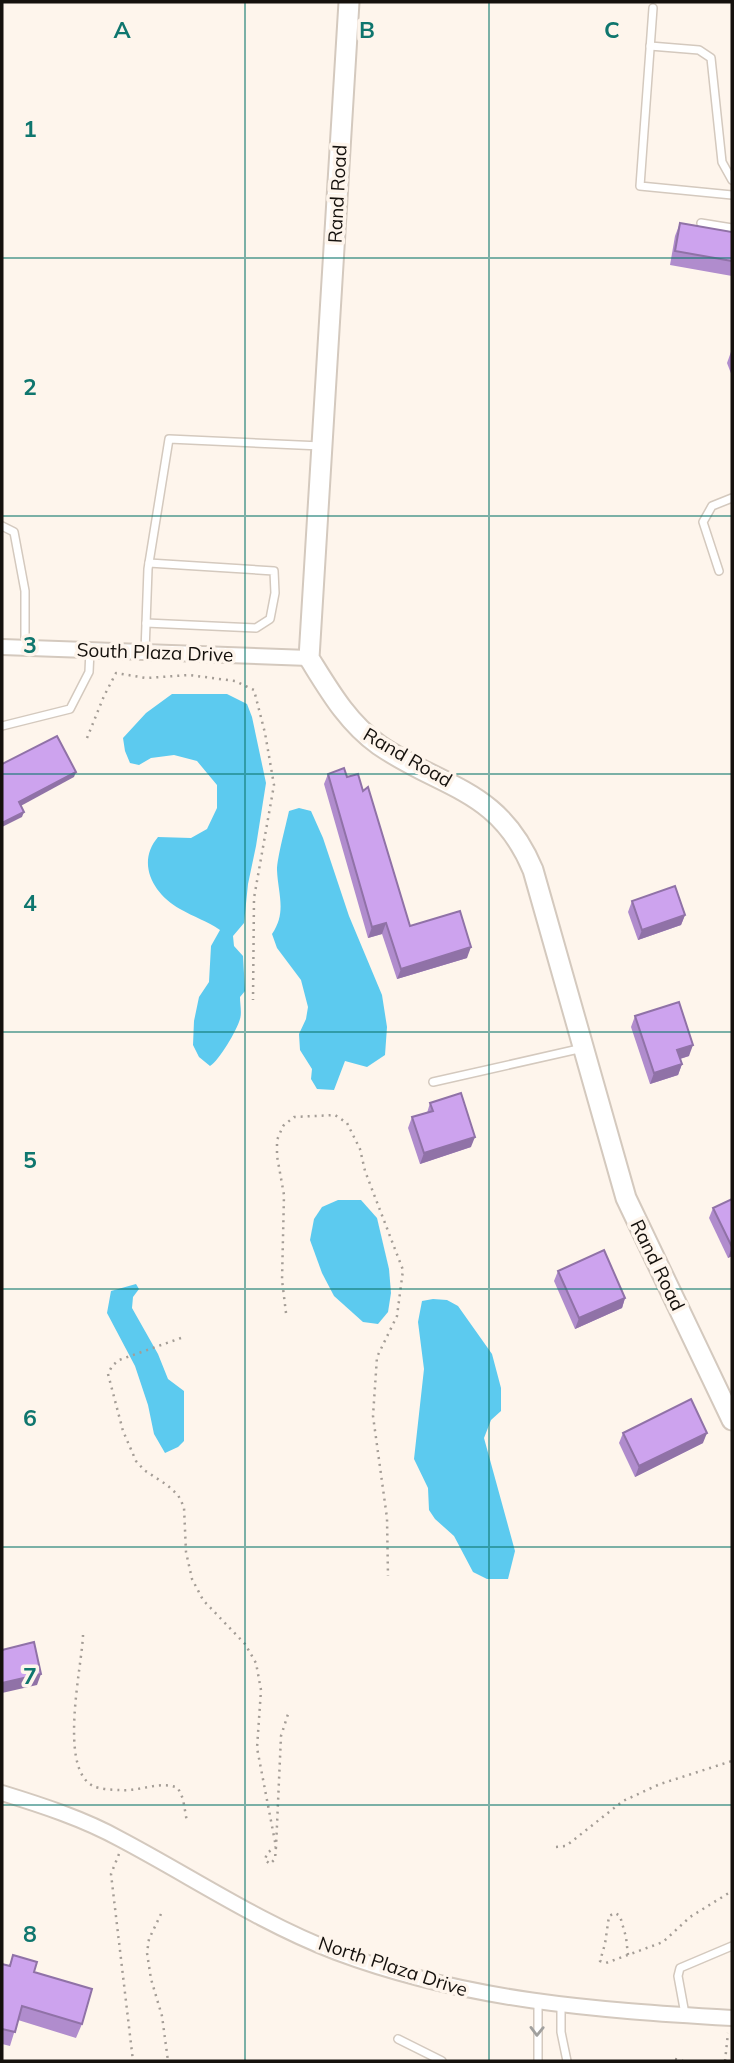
<svg xmlns="http://www.w3.org/2000/svg" width="734" height="2063" viewBox="0 0 734 2063" font-family="Mulish,sans-serif">
  <rect width="100%" height="100%" fill="#fef5ec"/>
  <g fill="#5ccaef">
    <path d="M 172,694 L 227,694 L 247,704 L 252,717 L 266,783 L 256,846 L 248,884 L 244,923 L 233,936 L 234,946 L 243,956 L 245,991 L 240,997 C 240,1004 242,1013 240,1019 C 237,1030 219,1061 210,1066 L 199,1057 L 193,1045 L 194,1021 L 199,997 L 209,982 L 211,946 L 220,930 C 207,921 194,917 180,909 C 153,894 136,863 158,837 L 191,838 L 207,829 L 217,808 L 217,785 L 197,761 L 174,755 L 151,758 L 139,765 L 130,763 L 125,751 L 123,738 L 146,713 Z"/>
    <path d="M 299,808 L 311,811 L 323,838 L 349,916 L 382,995 L 387,1027 L 385,1055 L 367,1067 L 345,1061 L 334,1090 L 317,1089 L 311,1079 L 312,1069 L 300,1050 L 299,1034 L 306,1019 L 308,1007 L 301,980 L 277,948 L 272,934 C 287,912 278,894 277,870 C 277,858 286,825 289,811 Z"/>
    <path d="M 338,1200 L 361,1200 L 377,1218 L 389,1269 L 391,1293 L 388,1312 L 378,1324 L 363,1322 L 334,1296 L 322,1273 L 310,1240 L 314,1219 L 322,1207 Z"/>
    <path d="M 136,1284 L 139,1289 L 133,1297 L 132,1308 L 158,1354 L 168,1379 L 184,1391 L 184,1441 L 178,1447 L 165,1453 L 154,1434 L 148,1405 L 135,1366 L 107,1313 L 111,1291 Z"/>
    <path d="M 433,1299 L 447,1300 L 458,1306 L 492,1354 L 501,1388 L 501,1411 L 491,1420 L 484,1438 L 515,1551 L 508,1579 L 487,1579 L 473,1572 L 454,1536 L 435,1519 L 429,1510 L 428,1488 L 414,1459 L 424,1369 L 418,1322 L 422,1301 Z"/>
  </g>
  <g fill="none" stroke-linecap="round" stroke-linejoin="round">
    <g stroke="#d4c9be" stroke-width="10">
      <g id="service">
        <path d="M 653,8 L 640,186 L 732,195"/>
        <path d="M 650,46 L 699,50 L 711,58 L 722,162 L 732,180"/>
        <path d="M 701,223 L 732,228"/>
        <path d="M 2,526 L 14,532 L 25,591 L 25,648"/>
        <path d="M 719,571 L 703,522 L 712,506 L 732,498"/>
        <path d="M 146,623 L 256,628 L 270,619 L 275,593 L 274,571 L 149,563"/>
        <path d="M 145,652 L 148,569 L 169,439 L 321,446"/>
        <path d="M 2,726 L 70,709 L 89,672 L 90,650"/>
        <path d="M 433,1082 L 583,1048"/>
        <path d="M 561,2005 L 561,2032 L 567,2061"/>
        <path d="M 685,2014 L 678,1976 L 680,1968 L 732,1946"/>
        <path d="M 398,2039 L 442,2061"/>
        <path d="M 538,2061 L 538,2001"/>
      </g>
    </g>
    <g stroke="#d4c9be" stroke-width="18">
      <g id="minor">
        <path d="M 2,647 L 309,658"/>
        <path d="M 2,1793 C 41,1805 84,1819 120,1839 C 192,1877 260,1923 336,1952 C 467,2001 595,2010 732,2018"/>
      </g>
    </g>
    <g stroke="#d4c9be" stroke-width="23">
      <path id="tertiary" d="M 349,2 L 309,658 C 329,690 347,722 379,745 C 443,789 499,788 533,870 L 626,1198 L 732,1420"/>
    </g>
    <g stroke="#a49d96" stroke-width="2.5" stroke-dasharray="2 5" stroke-linecap="butt">
      <path d="M 87,738 L 104,696 L 116,673 L 146,678 L 189,675 L 235,681 L 254,690 L 265,733 L 274,785 L 254,898 L 253,1000"/>
      <path d="M 286,1313 L 282,1280 L 284,1195 L 277,1156 L 277,1140 L 283,1126 L 294,1117 L 335,1115 L 347,1123 L 360,1149 L 365,1171 L 403,1270 L 397,1316 L 377,1357 L 373,1416 L 387,1518 L 388,1576"/>
      <path d="M 181,1338 L 119,1360 L 112,1366 L 108,1374 L 123,1431 L 136,1461 L 144,1470 L 167,1485 L 178,1495 L 184,1507 L 186,1552 L 192,1579 L 203,1600 L 245,1644 L 256,1663 L 261,1690 L 257,1748 L 276,1847 L 275,1859 L 270,1864 L 265,1860 L 267,1853 L 276,1847 L 281,1736 L 289,1711"/>
      <path d="M 83,1635 C 82,1667 58,1768 93,1786 C 99,1789 112,1790 120,1790 C 139,1792 161,1780 178,1788 L 183,1799 L 187,1822"/>
      <path d="M 556,1847 L 566,1846 L 623,1801 L 660,1784 L 732,1761"/>
      <path d="M 119,1854 L 111,1874 L 133,2061"/>
      <path d="M 161,1914 L 149,1939 L 147,1953 L 151,1979 L 162,2016 L 168,2061"/>
      <path d="M 628,1955 L 626,1937 L 620,1916 L 615,1913 L 609,1916 L 605,1944 L 600,1961 L 606,1963 L 663,1942 L 690,1917 L 732,1891"/>
      <path d="M 675,2059 L 683,2061"/>
      <path d="M 725,2061 L 728,2033"/>
    </g>
    <use href="#service" stroke="#fff" stroke-width="7"/>
    <use href="#minor" stroke="#fff" stroke-width="14"/>
    <use href="#tertiary" stroke="#fff" stroke-width="19"/>
  </g>
  <g fill="#b08ccd">
    <path d="M 680,223 L 732,232 L 732,276 L 670,265 L 675,236 Z"/>
    <path d="M 732,349 L 732,376 L 727,363 Z"/>
    <path d="M 328,774 L 347,777 L 410,926 L 467,958 L 397,979 L 382,934 L 368,938 L 324,784 Z"/>
    <path d="M 632,901 L 685,915 L 681,925 L 638,940 L 628,912 Z"/>
    <path d="M 635,1016 L 689,1056 L 680,1059 L 682,1064 L 678,1075 L 650,1084 L 631,1027 Z"/>
    <path d="M 430,1103 L 471,1147 L 420,1164 L 408,1128 L 412,1117 L 427,1113 Z"/>
    <path d="M 732,1199 L 732,1256 L 728,1258 L 709,1218 L 713,1208 Z"/>
    <path d="M 558,1271 L 625,1298 L 622,1308 L 575,1329 L 554,1281 Z"/>
    <path d="M 623,1433 L 703,1443 L 635,1477 L 619,1443 Z"/>
    <path d="M 13,1955 L 34,1972 L 82,2024 L 76,2038 L 18,2020 L 10,2046 L 2,2044 L 2,1964 L 9,1966 Z"/>
  </g>
  <g fill="#9072a7">
    <path d="M 76,772 L 74,777 L 17,808 L 19,802 Z"/>
    <path d="M 24,812 L 22,817 L 2,827 L 2,823 Z"/>
    <path d="M 685,915 L 681,925 L 638,940 L 642,930 Z"/>
    <path d="M 386,923 L 382,934 L 368,938 L 372,927 Z"/>
    <path d="M 471,947 L 467,958 L 397,979 L 401,969 Z"/>
    <path d="M 693,1045 L 689,1056 L 673,1061 L 677,1050 Z"/>
    <path d="M 682,1064 L 678,1075 L 650,1084 L 654,1073 Z"/>
    <path d="M 475,1137 L 471,1147 L 420,1164 L 424,1153 Z"/>
    <path d="M 732,1247 L 732,1256 L 728,1258 Z"/>
    <path d="M 625,1298 L 622,1308 L 575,1329 L 579,1318 Z"/>
    <path d="M 707,1433 L 703,1443 L 635,1477 L 639,1466 Z"/>
    <path d="M 41,1674 L 37,1685 L 2,1693 L 2,1683 Z"/>
  </g>
  <g fill="#cda3ee" stroke="#9072a7" stroke-width="2">
    <path d="M 680,223 L 732,232 L 732,261 L 675,251 Z"/>
    <path d="M 57,736 L 76,772 L 19,802 L 24,812 L 2,823 L 2,764 Z"/>
    <path d="M 344,768 L 347,777 L 358,774 L 363,791 L 368,787 L 410,926 L 460,911 L 471,947 L 401,969 L 386,923 L 372,927 L 328,774 Z"/>
    <path d="M 675,886 L 685,915 L 642,930 L 632,901 Z"/>
    <path d="M 679,1002 L 693,1045 L 677,1050 L 682,1064 L 654,1073 L 635,1016 Z"/>
    <path d="M 461,1093 L 475,1137 L 424,1153 L 412,1117 L 433,1111 L 430,1103 Z"/>
    <path d="M 732,1199 L 732,1247 L 713,1208 Z"/>
    <path d="M 604,1250 L 625,1298 L 579,1318 L 558,1271 Z"/>
    <path d="M 691,1399 L 707,1433 L 639,1466 L 623,1433 Z"/>
    <path d="M 34,1642 L 41,1674 L 2,1683 L 2,1650 Z"/>
    <path d="M 13,1955 L 37,1962 L 34,1972 L 92,1989 L 82,2024 L 22,2006 L 15,2032 L 2,2029 L 2,1964 L 10,1966 Z"/>
  </g>
  <defs><path id="oneway-chevron" d="M-2-3.5L2.5 0L-2 3.5" fill="none" stroke-width="1.6" stroke-linecap="round" stroke-linejoin="round" transform="scale(1.75)"/></defs>
  <use stroke="#a1a09e" href="#oneway-chevron" transform="translate(537 2031) rotate(91)"/>
  <path fill="none" stroke="#0f766e" stroke-width="2" stroke-opacity="0.55" d="M 245,2 L 245,2061M 489,2 L 489,2061M 2,258 L 732,258M 2,516 L 732,516M 2,774 L 732,774M 2,1032 L 732,1032M 2,1289 L 732,1289M 2,1547 L 732,1547M 2,1805 L 732,1805"/>
  <g text-anchor="middle" dominant-baseline="central" stroke-width="7" stroke-linejoin="round" paint-order="stroke">
    <g font-size="19" fill="#15110d" stroke="#fef5ec">
      <text transform="translate(337 194) rotate(-87)">Rand Road</text>
      <text transform="translate(155 652) rotate(2)">South Plaza Drive</text>
      <text transform="translate(408 757) rotate(30)">Rand Road</text>
      <text transform="translate(658 1265) rotate(64)">Rand Road</text>
      <text transform="translate(393 1966) rotate(18)">North Plaza Drive</text>
    </g>
  </g>
  <g font-size="23" text-anchor="middle" font-weight="bold" fill="#0f766e" stroke="#fef5ec" stroke-width="7" stroke-linejoin="round" paint-order="stroke">
    <text x="122" y="38">A</text>
    <text x="367" y="38">B</text>
    <text x="612" y="38">C</text>
    <text x="30" y="137">1</text>
    <text x="30" y="395">2</text>
    <text x="30" y="653">3</text>
    <text x="30" y="911">4</text>
    <text x="30" y="1168">5</text>
    <text x="30" y="1426">6</text>
    <text x="30" y="1684">7</text>
    <text x="30" y="1942">8</text>
  </g>
  <rect width="734" height="2063" fill="none" stroke="#15110d" stroke-width="7"/>
</svg>
